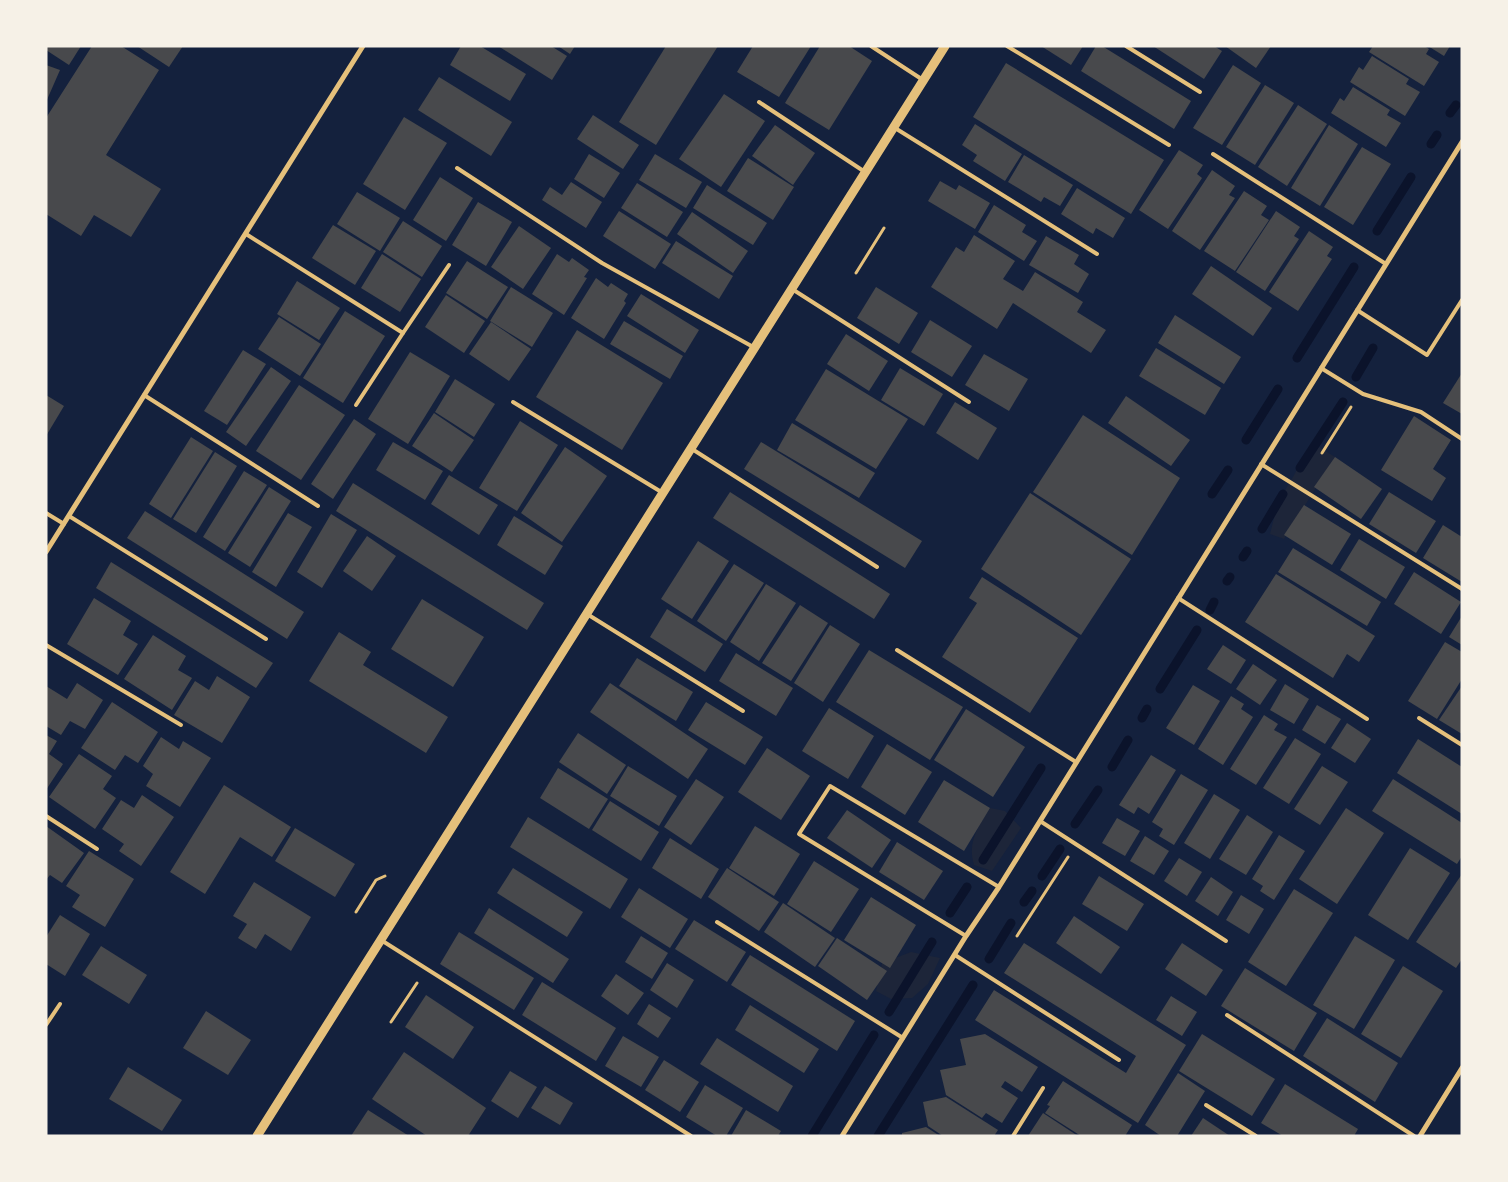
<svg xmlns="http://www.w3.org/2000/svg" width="1508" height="1182" viewBox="0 0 1508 1182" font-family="Overpass,sans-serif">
  <rect width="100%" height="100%" fill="#14213d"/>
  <g fill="#1d2539">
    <path d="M 1319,447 L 1335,457 L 1284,539 L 1270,534 L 1278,502 L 1293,477 L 1302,460 Z"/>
    <path d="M 990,808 L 1005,811 L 1021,828 L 992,871 L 974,865 C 967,842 978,827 990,808 Z"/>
    <path d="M 911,952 L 940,958 L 928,984 L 912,998 L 891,999 L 876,991 L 882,963 Z"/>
  </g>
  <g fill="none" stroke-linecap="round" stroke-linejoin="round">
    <g stroke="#0b132b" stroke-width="9">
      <path d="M 1450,113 L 1456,105"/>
      <path d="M 1431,144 L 1437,135"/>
      <path d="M 1377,231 L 1411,177"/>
      <path d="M 1297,358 L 1354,267"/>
      <path d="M 1356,377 L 1373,348"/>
      <path d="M 1246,440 L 1278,389"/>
      <path d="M 1300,468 L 1343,402"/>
      <path d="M 1212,494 L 1228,470"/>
      <path d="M 1262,529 L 1283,494"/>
      <path d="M 1243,557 L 1247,551"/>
      <path d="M 1227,581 L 1230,577"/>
      <path d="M 1210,610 L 1214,602"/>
      <path d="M 1160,689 L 1197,630"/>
      <path d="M 1142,718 L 1147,709"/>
      <path d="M 1112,767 L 1128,740"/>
      <path d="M 1075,824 L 1098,790"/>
      <path d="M 983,860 L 1041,768"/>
      <path d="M 1042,876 L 1060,849"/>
      <path d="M 1024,902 L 1032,891"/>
      <path d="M 950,913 L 967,887"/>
      <path d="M 989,959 L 1011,923"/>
      <path d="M 889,1012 L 932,942"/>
      <path d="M 812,1136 L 874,1035"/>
      <path d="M 878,1136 L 973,985"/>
    </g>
  </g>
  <g fill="#48494c">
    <path d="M 46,46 L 81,46 L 69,65 L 46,50 Z"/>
    <path d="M 92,46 L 121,46 L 159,70 L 106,155 L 161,189 L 131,237 L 94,215 L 81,236 L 46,214 L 46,118 Z"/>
    <path d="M 137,46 L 183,46 L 169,67 Z"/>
    <path d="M 461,46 L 480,46 L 526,74 L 510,101 L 450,65 Z"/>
    <path d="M 498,46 L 551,46 L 567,56 L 552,80 Z"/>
    <path d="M 558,46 L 575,46 L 570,54 Z"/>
    <path d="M 666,46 L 718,46 L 656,145 L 619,122 Z"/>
    <path d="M 753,46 L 811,46 L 779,97 L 737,72 Z"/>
    <path d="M 820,46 L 849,46 L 872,61 L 829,130 L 785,103 Z"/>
    <path d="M 1041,46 L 1083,46 L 1071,65 Z"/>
    <path d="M 1096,46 L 1102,46 L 1191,101 L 1174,129 L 1081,71 Z"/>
    <path d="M 1153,46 L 1214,46 L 1222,51 L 1204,79 Z"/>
    <path d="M 1225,46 L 1271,46 L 1256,68 Z"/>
    <path d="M 1373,46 L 1424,46 L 1429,49 L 1426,54 L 1439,62 L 1424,86 L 1369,52 Z"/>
    <path d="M 1428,46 L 1450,46 L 1444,56 Z"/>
    <path d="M 1372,56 L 1409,79 L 1406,84 L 1420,92 L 1405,116 L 1350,82 L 1359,67 L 1363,70 Z"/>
    <path d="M 1006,63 L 1164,160 L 1131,214 L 973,117 Z"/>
    <path d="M 46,65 L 60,70 L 46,102 Z"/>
    <path d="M 1233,65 L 1261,83 L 1222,145 L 1193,128 Z"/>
    <path d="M 439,77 L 512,122 L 491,156 L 418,110 Z"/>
    <path d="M 1265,85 L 1294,103 L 1255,165 L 1226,147 Z"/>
    <path d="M 1353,87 L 1390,110 L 1387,115 L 1401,123 L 1386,147 L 1331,113 L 1340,98 L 1344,101 Z"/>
    <path d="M 724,94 L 765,121 L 721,187 L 679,159 Z"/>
    <path d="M 1298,105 L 1327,124 L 1287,186 L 1258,167 Z"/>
    <path d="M 593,115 L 639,145 L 623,169 L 577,139 Z"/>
    <path d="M 404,117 L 447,143 L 405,210 L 363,184 Z"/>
    <path d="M 975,124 L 1022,154 L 1005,181 L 973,161 L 977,155 L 962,145 Z"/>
    <path d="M 775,125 L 815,153 L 793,185 L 752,156 Z"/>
    <path d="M 1329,125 L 1358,144 L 1320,206 L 1291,188 Z"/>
    <path d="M 1362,147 L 1391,164 L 1353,225 L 1324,207 Z"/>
    <path d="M 1179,150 L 1203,165 L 1197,174 L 1202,178 L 1168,229 L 1139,210 Z"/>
    <path d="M 589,154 L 620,173 L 604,198 L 574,179 Z"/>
    <path d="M 655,154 L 702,182 L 686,208 L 639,180 Z"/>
    <path d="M 1024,155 L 1073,185 L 1060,206 L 1044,197 L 1041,202 L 1008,182 Z"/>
    <path d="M 748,158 L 794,187 L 773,220 L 727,191 Z"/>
    <path d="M 1212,170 L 1235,186 L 1229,195 L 1235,198 L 1200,250 L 1172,231 Z"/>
    <path d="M 440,177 L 473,198 L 446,241 L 413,220 Z"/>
    <path d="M 940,181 L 956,190 L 959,185 L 990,203 L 975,229 L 928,201 Z"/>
    <path d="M 571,182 L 602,202 L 586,228 L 542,200 L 550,187 L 562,195 Z"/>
    <path d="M 637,183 L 683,212 L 667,237 L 621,208 Z"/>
    <path d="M 707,185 L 767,223 L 753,245 L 693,208 Z"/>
    <path d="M 1077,188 L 1125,218 L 1113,238 L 1096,228 L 1093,234 L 1061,214 Z"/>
    <path d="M 1244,191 L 1267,206 L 1261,215 L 1269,220 L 1235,271 L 1204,251 Z"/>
    <path d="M 357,192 L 400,218 L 380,251 L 337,224 Z"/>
    <path d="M 478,202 L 512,222 L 486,266 L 452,245 Z"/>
    <path d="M 994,205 L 1026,225 L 1022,232 L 1037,241 L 1024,261 L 978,232 Z"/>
    <path d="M 619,211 L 671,244 L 655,269 L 603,236 Z"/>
    <path d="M 1276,211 L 1300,227 L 1294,236 L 1299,239 L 1265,291 L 1236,272 Z"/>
    <path d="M 692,212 L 748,251 L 733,273 L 677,234 Z"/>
    <path d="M 403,221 L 442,246 L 422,277 L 383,252 Z"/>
    <path d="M 333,225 L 376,251 L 355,285 L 312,258 Z"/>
    <path d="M 519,226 L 551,248 L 523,289 L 491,267 Z"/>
    <path d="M 1309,231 L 1333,247 L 1327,256 L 1332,259 L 1298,311 L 1269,292 Z"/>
    <path d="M 974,235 L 1015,261 L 1003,279 L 1023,291 L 1035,272 L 1083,302 L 1077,312 L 1106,330 L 1091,353 L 1013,303 L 997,329 L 931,287 L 956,247 L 964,252 Z"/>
    <path d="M 1046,236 L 1079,255 L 1074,264 L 1089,274 L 1078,293 L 1029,265 Z"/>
    <path d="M 676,241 L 733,276 L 719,299 L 662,263 Z"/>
    <path d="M 382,254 L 421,279 L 400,312 L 361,288 Z"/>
    <path d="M 557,254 L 569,262 L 572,258 L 589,270 L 584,277 L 587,278 L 564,315 L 532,294 Z"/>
    <path d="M 467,261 L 508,287 L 487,319 L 446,293 Z"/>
    <path d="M 1211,266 L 1272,308 L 1253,336 L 1192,294 Z"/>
    <path d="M 596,278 L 608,287 L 611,283 L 628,294 L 624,301 L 626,303 L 604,339 L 571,318 Z"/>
    <path d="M 297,281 L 340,308 L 319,340 L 277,314 Z"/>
    <path d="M 511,287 L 553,313 L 532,347 L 490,321 Z"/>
    <path d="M 876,287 L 918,313 L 899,344 L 857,318 Z"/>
    <path d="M 641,294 L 699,330 L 685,353 L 627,316 Z"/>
    <path d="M 446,295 L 485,321 L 464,353 L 425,327 Z"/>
    <path d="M 345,311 L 385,336 L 343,403 L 303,378 Z"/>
    <path d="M 1175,315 L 1241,357 L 1224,384 L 1158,343 Z"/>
    <path d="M 279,317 L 321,344 L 300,376 L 258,349 Z"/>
    <path d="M 930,320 L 972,346 L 952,377 L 911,352 Z"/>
    <path d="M 624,321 L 683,356 L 670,379 L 610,344 Z"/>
    <path d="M 491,322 L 531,349 L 509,381 L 469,354 Z"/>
    <path d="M 577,330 L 663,383 L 622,450 L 536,397 Z"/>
    <path d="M 846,334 L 888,361 L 869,391 L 827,364 Z"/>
    <path d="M 1156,348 L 1221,388 L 1205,415 L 1139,376 Z"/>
    <path d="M 243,350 L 266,364 L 227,425 L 204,411 Z"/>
    <path d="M 410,352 L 450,376 L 408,444 L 368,419 Z"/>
    <path d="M 984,354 L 1028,379 L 1009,411 L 965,385 Z"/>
    <path d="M 271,367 L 291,381 L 246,446 L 226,432 Z"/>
    <path d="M 900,368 L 943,394 L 924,426 L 881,400 Z"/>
    <path d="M 826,369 L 908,419 L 876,469 L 795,420 Z"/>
    <path d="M 1462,373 L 1462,414 L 1443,403 Z"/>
    <path d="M 455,379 L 495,404 L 474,437 L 435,412 Z"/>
    <path d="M 299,385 L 345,415 L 301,480 L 256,451 Z"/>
    <path d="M 46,395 L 64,406 L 46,436 Z"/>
    <path d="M 1126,396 L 1190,440 L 1171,466 L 1108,423 Z"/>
    <path d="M 955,402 L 997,428 L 978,460 L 936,433 Z"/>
    <path d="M 434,413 L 474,440 L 452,472 L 412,446 Z"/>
    <path d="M 1083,415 L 1180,478 L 1132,555 L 1033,492 Z"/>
    <path d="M 1414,416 L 1451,440 L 1433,469 L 1446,478 L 1432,501 L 1381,470 Z"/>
    <path d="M 354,419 L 376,434 L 333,499 L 311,484 Z"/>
    <path d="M 520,421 L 558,445 L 517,511 L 479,488 Z"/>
    <path d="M 792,423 L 875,473 L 859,498 L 777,450 Z"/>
    <path d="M 191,437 L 213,451 L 171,518 L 149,504 Z"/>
    <path d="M 393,442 L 443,471 L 425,500 L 376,470 Z"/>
    <path d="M 761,442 L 922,541 L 905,568 L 744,469 Z"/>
    <path d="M 565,447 L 607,476 L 562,542 L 521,513 Z"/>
    <path d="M 215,452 L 237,466 L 196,533 L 173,519 Z"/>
    <path d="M 1335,457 L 1382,489 L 1361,519 L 1314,487 Z"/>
    <path d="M 244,471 L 267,485 L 225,551 L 203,537 Z"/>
    <path d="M 449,475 L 498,505 L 479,535 L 431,504 Z"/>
    <path d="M 353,483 L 544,603 L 527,630 L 336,511 Z"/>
    <path d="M 269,487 L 291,501 L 250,567 L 228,553 Z"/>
    <path d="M 730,492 L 890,594 L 874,619 L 713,518 Z"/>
    <path d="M 1389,492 L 1436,521 L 1416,553 L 1369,524 Z"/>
    <path d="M 1030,493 L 1131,559 L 1081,635 L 981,569 Z"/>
    <path d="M 1304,505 L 1351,534 L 1332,565 L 1284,535 Z"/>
    <path d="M 145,511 L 304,612 L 287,639 L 127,538 Z"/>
    <path d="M 288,513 L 312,527 L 276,587 L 252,572 Z"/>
    <path d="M 331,514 L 357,530 L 322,588 L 297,572 Z"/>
    <path d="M 514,516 L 563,546 L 545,575 L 497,545 Z"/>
    <path d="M 1443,525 L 1462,537 L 1462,582 L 1423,558 Z"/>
    <path d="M 367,536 L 396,556 L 372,591 L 343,571 Z"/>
    <path d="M 1359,539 L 1405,567 L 1386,599 L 1340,570 Z"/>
    <path d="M 698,541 L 729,561 L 692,619 L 661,599 Z"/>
    <path d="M 1293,548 L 1381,602 L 1367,626 L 1278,572 Z"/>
    <path d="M 111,562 L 273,663 L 256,688 L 96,588 Z"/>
    <path d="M 734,564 L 764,583 L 726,641 L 697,621 Z"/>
    <path d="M 1414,572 L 1461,602 L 1441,634 L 1394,604 Z"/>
    <path d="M 1276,574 L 1375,636 L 1359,662 L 1347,654 L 1333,678 L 1245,622 Z"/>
    <path d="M 982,577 L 1078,638 L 1030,713 L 942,657 L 977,603 L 969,598 Z"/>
    <path d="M 766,584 L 796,603 L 759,661 L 730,642 Z"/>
    <path d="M 94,598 L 131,621 L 123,635 L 138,644 L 118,675 L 67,644 Z"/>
    <path d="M 422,599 L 484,637 L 453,687 L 391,649 Z"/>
    <path d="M 800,605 L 828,623 L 791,681 L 762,663 Z"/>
    <path d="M 667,609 L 723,644 L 705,672 L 650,637 Z"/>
    <path d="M 1462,616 L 1462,645 L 1449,637 Z"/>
    <path d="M 830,625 L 860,644 L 823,702 L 794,683 Z"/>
    <path d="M 339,632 L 371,652 L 363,665 L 448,717 L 426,753 L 309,681 Z"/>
    <path d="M 153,635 L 186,656 L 178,670 L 192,678 L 172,710 L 124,679 Z"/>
    <path d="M 1445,642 L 1462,652 L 1462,679 L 1437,719 L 1408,701 Z"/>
    <path d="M 1223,645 L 1246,660 L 1231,684 L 1207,669 Z"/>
    <path d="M 869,650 L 963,707 L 930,760 L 836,702 Z"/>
    <path d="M 736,653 L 793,688 L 776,716 L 719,681 Z"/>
    <path d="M 637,658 L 693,692 L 676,721 L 619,686 Z"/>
    <path d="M 1253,664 L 1277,680 L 1260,705 L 1236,689 Z"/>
    <path d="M 217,676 L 250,697 L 222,743 L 174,715 L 195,681 L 209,690 Z"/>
    <path d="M 77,683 L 103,700 L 85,729 L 70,721 L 61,735 L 46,726 L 46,686 L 67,699 Z"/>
    <path d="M 610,683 L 708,749 L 688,779 L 590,712 Z"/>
    <path d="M 1285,684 L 1309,699 L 1294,724 L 1270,710 Z"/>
    <path d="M 1193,685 L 1220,701 L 1194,745 L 1166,728 Z"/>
    <path d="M 1462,686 L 1462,734 L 1439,720 Z"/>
    <path d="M 1231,696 L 1244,704 L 1241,709 L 1253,717 L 1223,765 L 1198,749 Z"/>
    <path d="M 112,702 L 158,732 L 138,763 L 125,755 L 115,770 L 81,748 Z"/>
    <path d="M 706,702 L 763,737 L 745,765 L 688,730 Z"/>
    <path d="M 1317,705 L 1341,719 L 1325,744 L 1302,730 Z"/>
    <path d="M 829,708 L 874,736 L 848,779 L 802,751 Z"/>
    <path d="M 966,709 L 1025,747 L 993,797 L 934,760 Z"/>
    <path d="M 1264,715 L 1278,724 L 1274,730 L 1287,737 L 1256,785 L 1230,769 Z"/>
    <path d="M 1347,723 L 1371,739 L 1355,763 L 1331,748 Z"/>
    <path d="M 578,733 L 626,765 L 607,794 L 559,762 Z"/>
    <path d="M 46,735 L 57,741 L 49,754 L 63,764 L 46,790 Z"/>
    <path d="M 161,737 L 179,749 L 183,741 L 211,758 L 180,807 L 146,786 L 153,774 L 143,766 Z"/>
    <path d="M 1295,738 L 1321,754 L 1289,804 L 1263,788 Z"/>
    <path d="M 1418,739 L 1462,767 L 1462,814 L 1397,773 Z"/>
    <path d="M 887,744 L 932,772 L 905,815 L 861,787 Z"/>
    <path d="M 767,748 L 810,776 L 781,820 L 738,792 Z"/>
    <path d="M 79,754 L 112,776 L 103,789 L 116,798 L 95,829 L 49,797 Z"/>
    <path d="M 1151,755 L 1176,770 L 1149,814 L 1138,807 L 1134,814 L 1119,805 Z"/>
    <path d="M 628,766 L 677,796 L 659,826 L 610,796 Z"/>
    <path d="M 1322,766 L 1348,782 L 1320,825 L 1294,809 Z"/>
    <path d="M 558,768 L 608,799 L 589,829 L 540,798 Z"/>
    <path d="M 1181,774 L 1208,790 L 1174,845 L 1159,836 L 1163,829 L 1152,822 Z"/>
    <path d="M 696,779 L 724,797 L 691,845 L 664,827 Z"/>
    <path d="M 1393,779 L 1462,823 L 1462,856 L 1457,864 L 1372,811 Z"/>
    <path d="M 944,780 L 990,808 L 964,851 L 918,822 Z"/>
    <path d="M 224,785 L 291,827 L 272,857 L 240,837 L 205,894 L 170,872 Z"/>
    <path d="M 1214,794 L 1240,810 L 1210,859 L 1184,843 Z"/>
    <path d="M 142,795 L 174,817 L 141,866 L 119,851 L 124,844 L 102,829 L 121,800 L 134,808 Z"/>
    <path d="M 610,801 L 659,832 L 641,861 L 592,830 Z"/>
    <path d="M 1346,808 L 1384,833 L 1337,904 L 1299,879 Z"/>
    <path d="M 847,810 L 891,840 L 872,868 L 827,838 Z"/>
    <path d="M 1247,815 L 1273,832 L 1246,875 L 1219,859 Z"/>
    <path d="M 528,817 L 628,879 L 610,909 L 510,847 Z"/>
    <path d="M 1117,818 L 1140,831 L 1125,856 L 1102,843 Z"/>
    <path d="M 46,826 L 84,853 L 62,883 L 50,875 L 46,880 Z"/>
    <path d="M 755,826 L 800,854 L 774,896 L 729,868 Z"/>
    <path d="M 295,828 L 355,864 L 335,897 L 275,861 Z"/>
    <path d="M 1279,835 L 1305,851 L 1274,900 L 1260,891 L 1263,886 L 1252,879 Z"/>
    <path d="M 1145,836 L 1169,851 L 1154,875 L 1130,861 Z"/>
    <path d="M 670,838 L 719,869 L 701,899 L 652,868 Z"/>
    <path d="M 897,842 L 943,871 L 924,900 L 879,872 Z"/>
    <path d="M 1410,848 L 1450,873 L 1408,940 L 1368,915 Z"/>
    <path d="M 89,851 L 134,879 L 105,927 L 72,907 L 80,895 L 66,886 Z"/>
    <path d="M 1179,858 L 1202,872 L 1187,896 L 1164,881 Z"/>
    <path d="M 814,861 L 859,889 L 831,932 L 787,904 Z"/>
    <path d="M 513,868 L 583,912 L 567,937 L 497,893 Z"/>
    <path d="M 727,868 L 779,902 L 759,931 L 708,897 Z"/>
    <path d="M 1462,874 L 1462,959 L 1456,968 L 1416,942 Z"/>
    <path d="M 1099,876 L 1144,904 L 1127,931 L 1082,904 Z"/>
    <path d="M 1211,877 L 1233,892 L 1218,916 L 1195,901 Z"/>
    <path d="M 254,882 L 311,917 L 291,951 L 265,934 L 256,949 L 238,938 L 247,924 L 233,916 Z"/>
    <path d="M 639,888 L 688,919 L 670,948 L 621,917 Z"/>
    <path d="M 1294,889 L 1333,913 L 1286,986 L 1248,962 Z"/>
    <path d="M 1241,895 L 1264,909 L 1249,934 L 1226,920 Z"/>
    <path d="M 871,897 L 916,925 L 890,968 L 844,940 Z"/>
    <path d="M 783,903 L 835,938 L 815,967 L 764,932 Z"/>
    <path d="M 489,908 L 569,959 L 553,983 L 474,933 Z"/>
    <path d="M 60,915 L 90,934 L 65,976 L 46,964 L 46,937 Z"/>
    <path d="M 1074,916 L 1120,947 L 1101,974 L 1056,943 Z"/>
    <path d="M 694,920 L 746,952 L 727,982 L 675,949 Z"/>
    <path d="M 459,932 L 534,978 L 514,1010 L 440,964 Z"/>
    <path d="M 641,936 L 668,953 L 652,979 L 625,962 Z"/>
    <path d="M 1355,936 L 1395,960 L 1354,1029 L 1313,1005 Z"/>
    <path d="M 837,938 L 887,971 L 867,1000 L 818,966 Z"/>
    <path d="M 1024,943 L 1186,1045 L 1138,1123 L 975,1020 L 994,990 L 1126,1073 L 1136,1056 L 1004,973 Z"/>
    <path d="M 1182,943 L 1223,970 L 1206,996 L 1165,969 Z"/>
    <path d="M 101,946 L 147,975 L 129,1004 L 82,975 Z"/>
    <path d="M 750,955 L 855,1021 L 837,1051 L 731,985 Z"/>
    <path d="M 667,963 L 694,980 L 677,1008 L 650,990 Z"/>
    <path d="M 1403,966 L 1443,991 L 1401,1058 L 1361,1034 Z"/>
    <path d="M 1245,968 L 1317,1013 L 1294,1051 L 1221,1006 Z"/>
    <path d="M 616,974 L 644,993 L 628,1015 L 601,996 Z"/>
    <path d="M 542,982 L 616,1028 L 596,1061 L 522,1015 Z"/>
    <path d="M 426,995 L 474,1027 L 453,1059 L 405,1027 Z"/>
    <path d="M 1171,996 L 1197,1012 L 1182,1036 L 1156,1020 Z"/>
    <path d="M 649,1004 L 671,1018 L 658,1038 L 637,1024 Z"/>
    <path d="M 750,1005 L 819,1049 L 804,1073 L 735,1030 Z"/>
    <path d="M 206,1011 L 251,1040 L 228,1075 L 183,1048 Z"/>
    <path d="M 1327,1018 L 1398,1063 L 1375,1102 L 1303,1056 Z"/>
    <path d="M 985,1034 L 1038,1067 L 1022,1092 L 1005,1081 L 1001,1087 L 1018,1098 L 1002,1123 L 986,1113 L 982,1118 L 946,1095 L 940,1070 L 966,1065 L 960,1039 Z"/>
    <path d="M 1202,1034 L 1275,1079 L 1252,1116 L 1179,1071 Z"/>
    <path d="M 623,1036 L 659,1057 L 641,1087 L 605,1066 Z"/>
    <path d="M 717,1038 L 793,1086 L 778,1112 L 700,1064 Z"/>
    <path d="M 404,1052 L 486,1108 L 468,1136 L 427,1136 L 372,1099 Z"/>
    <path d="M 664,1060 L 699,1082 L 680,1112 L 645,1090 Z"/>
    <path d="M 128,1067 L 182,1100 L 162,1131 L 109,1099 Z"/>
    <path d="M 510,1071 L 537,1087 L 518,1118 L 491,1101 Z"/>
    <path d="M 1178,1073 L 1205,1091 L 1177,1136 L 1161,1136 L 1145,1125 Z"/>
    <path d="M 1063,1081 L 1132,1125 L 1125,1136 L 1081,1136 L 1045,1113 L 1050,1106 L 1047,1105 Z"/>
    <path d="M 1285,1084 L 1358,1129 L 1354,1136 L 1283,1136 L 1261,1123 Z"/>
    <path d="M 705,1085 L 743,1108 L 726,1136 L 717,1136 L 686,1117 Z"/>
    <path d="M 545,1086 L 573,1103 L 560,1125 L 531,1108 Z"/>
    <path d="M 946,1097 L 998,1130 L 994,1136 L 943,1136 L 928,1126 L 923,1102 Z"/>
    <path d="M 368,1110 L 409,1136 L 351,1136 Z"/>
    <path d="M 746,1110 L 781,1131 L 778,1136 L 731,1136 Z"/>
    <path d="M 1043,1113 L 1078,1136 L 1028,1136 Z"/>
    <path d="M 1203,1118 L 1230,1136 L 1191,1136 Z"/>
    <path d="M 926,1127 L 940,1136 L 902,1136 L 902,1133 Z"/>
  </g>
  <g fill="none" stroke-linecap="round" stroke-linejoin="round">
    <g stroke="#e5c07b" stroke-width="3">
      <path d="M 856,273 L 884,228"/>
      <path d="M 1322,453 L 1351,407"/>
      <path d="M 356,912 L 376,880 L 385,876"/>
      <path d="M 1017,936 L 1068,857"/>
      <path d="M 391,1022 L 417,983"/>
    </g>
    <g stroke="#e5c07b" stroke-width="4">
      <path d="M 871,46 L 923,80"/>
      <path d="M 1007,46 L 1169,145"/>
      <path d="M 1126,46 L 1200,92"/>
      <path d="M 759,102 L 865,172"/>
      <path d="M 895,128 L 1097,254"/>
      <path d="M 1213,154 L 1386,264"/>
      <path d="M 457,168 L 602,263 L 755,348"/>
      <path d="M 246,234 L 403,333 L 449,265"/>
      <path d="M 792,289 L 969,402"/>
      <path d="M 1357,310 L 1427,355 L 1462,300"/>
      <path d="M 1321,368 L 1363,394 L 1421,412 L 1462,439"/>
      <path d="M 144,395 L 318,506"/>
      <path d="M 513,402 L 663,493"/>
      <path d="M 356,405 L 403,333"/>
      <path d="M 692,449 L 877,567"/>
      <path d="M 1261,464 L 1462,589"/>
      <path d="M 46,513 L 64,524"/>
      <path d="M 69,516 L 266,639"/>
      <path d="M 1178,598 L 1367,719"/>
      <path d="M 587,614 L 743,711"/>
      <path d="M 46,645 L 181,725"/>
      <path d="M 897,650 L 1076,762"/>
      <path d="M 1419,718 L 1462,745"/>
      <path d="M 46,816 L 97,849"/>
      <path d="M 1040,821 L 1226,941"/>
      <path d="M 717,922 L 903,1038"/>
      <path d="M 966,936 L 799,834 L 830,786 L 999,887"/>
      <path d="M 381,940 L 691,1136"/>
      <path d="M 955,955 L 1119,1060"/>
      <path d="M 1227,1015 L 1414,1136"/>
      <path d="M 46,1025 L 60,1004"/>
      <path d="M 1206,1105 L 1256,1136"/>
      <path d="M 1013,1136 L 1043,1088"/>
    </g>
    <g stroke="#e5c07b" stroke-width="5">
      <path d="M 46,552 L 363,46"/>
      <path d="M 842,1136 L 966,936 L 999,887 L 1462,142"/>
      <path d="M 1420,1136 L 1462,1068"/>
    </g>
    <path stroke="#e5c07b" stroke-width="9" d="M 257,1136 L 945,46"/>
  </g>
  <rect width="1508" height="1182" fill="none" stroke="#f6f1e7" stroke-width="95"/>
</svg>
